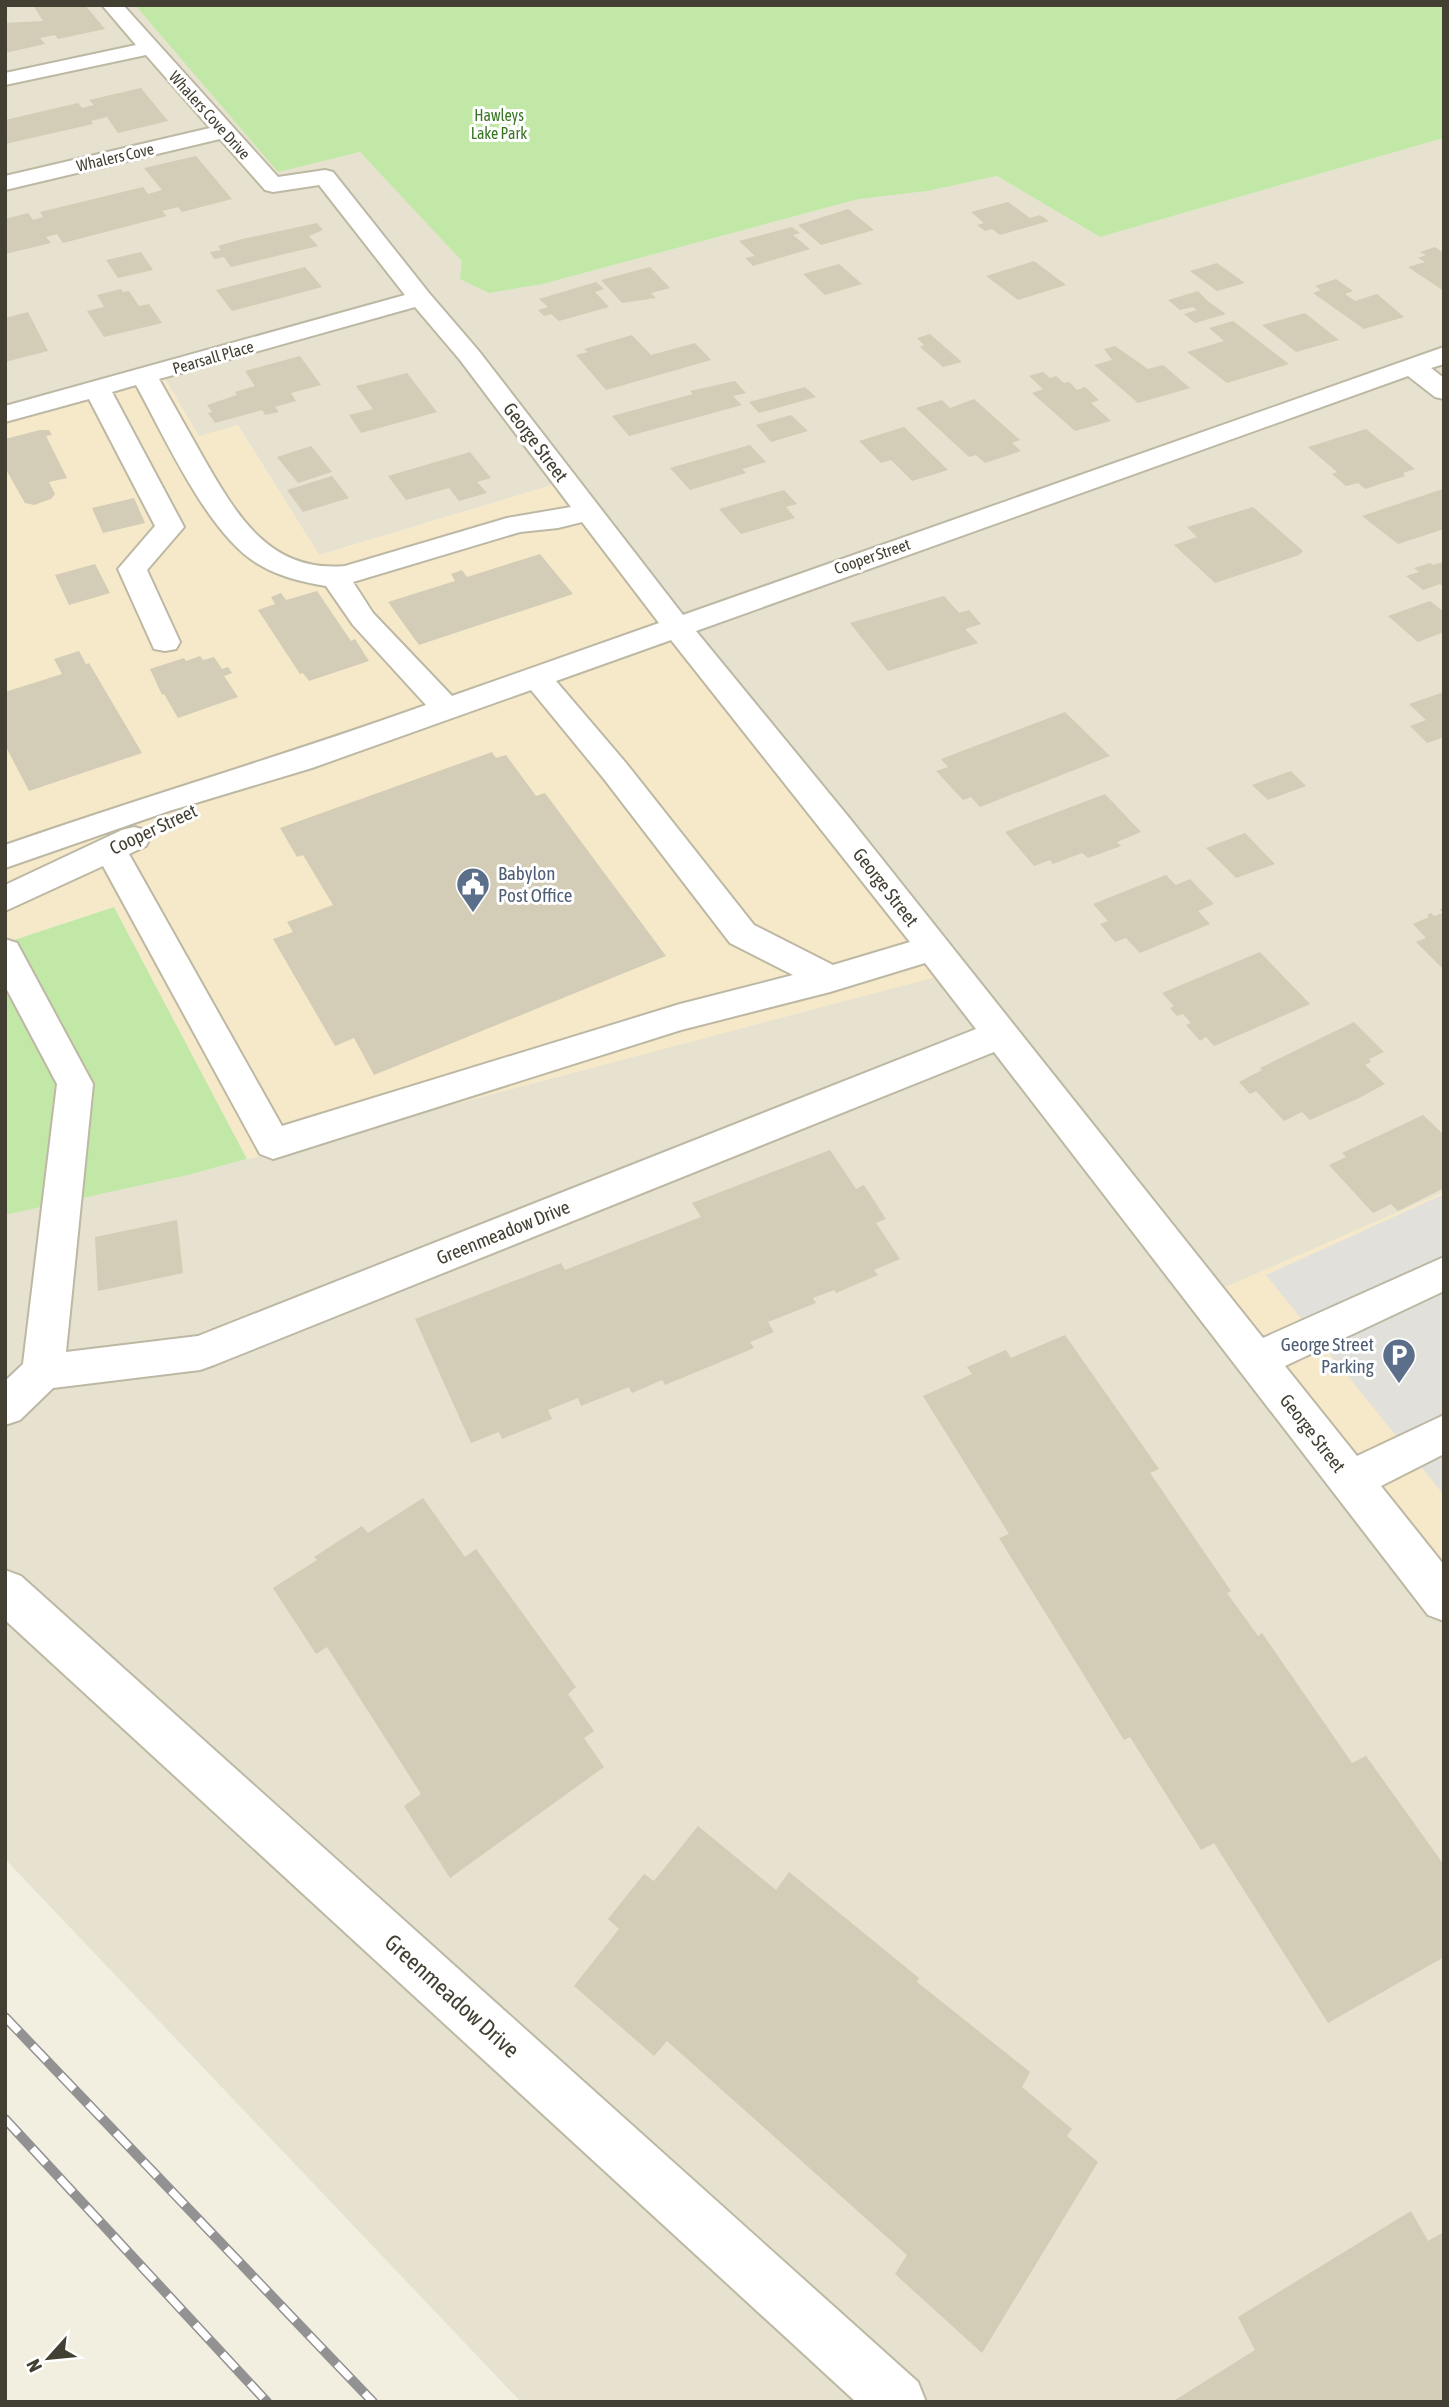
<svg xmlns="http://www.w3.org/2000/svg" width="1449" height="2407" viewBox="0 0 1449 2407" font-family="'Asap Condensed',sans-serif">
  <rect width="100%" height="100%" fill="#f2efe1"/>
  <path fill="#e6e2cf" d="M 5,5 L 135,5 L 278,171 L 360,152 L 463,260 L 489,293 L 543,284 L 859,199 L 928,191 L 997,176 L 1100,237 L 1444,138 L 1444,1192 L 1203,1298 L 1444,1606 L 1444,2402 L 521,2402 L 5,1859 L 5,1215 L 188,1175 L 969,967 L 556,484 L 319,555 L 238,425 L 199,437 L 164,377 L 5,421 Z"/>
  <g fill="#f6e9ca">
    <path d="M 164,377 L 199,436 L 238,425 L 319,555 L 556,484 L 970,968 L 247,1159 L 114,907 L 5,943 L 5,421 Z"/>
    <path d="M 1444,1192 L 1444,1606 L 1202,1297 Z"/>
  </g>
  <g fill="#c2e8a8">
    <path d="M 135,5 L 1444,5 L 1444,138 L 1100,237 L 997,176 L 928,191 L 859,199 L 543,284 L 489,293 L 460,279 L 462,261 L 360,152 L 278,172 Z"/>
    <path d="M 114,907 L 247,1159 L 188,1175 L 5,1215 L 5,943 Z"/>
  </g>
  <path fill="#e1e0db" d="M 1444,1194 L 1444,1495 L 1266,1275 Z"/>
  <g fill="#d3ccb6">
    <path d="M 33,5 L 85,5 L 105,29 L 58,39 L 55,35 L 40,38 L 45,44 L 5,53 L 5,23 L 43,21 Z"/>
    <path d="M 141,88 L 168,121 L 118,133 L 107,117 L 91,121 L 93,124 L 5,144 L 5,120 L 78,103 L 82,108 L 94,105 L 89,100 Z"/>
    <path d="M 196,156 L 232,199 L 182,212 L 178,207 L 162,211 L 167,216 L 63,243 L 57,234 L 46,237 L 51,243 L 5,254 L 5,219 L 28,213 L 33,220 L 43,217 L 40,212 L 143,187 L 148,194 L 162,190 L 144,168 Z"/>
    <path d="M 1008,202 L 1030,218 L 1040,215 L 1049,221 L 1000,235 L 992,229 L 985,231 L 977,225 L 984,223 L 971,212 Z"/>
    <path d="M 848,209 L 874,230 L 821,245 L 798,225 Z"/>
    <path d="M 317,223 L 323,230 L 309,236 L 318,246 L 231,267 L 224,257 L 214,259 L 210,252 L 221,250 L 218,246 L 242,239 Z"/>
    <path d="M 792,227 L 800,233 L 793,235 L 810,249 L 753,266 L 745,258 L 755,256 L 739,241 Z"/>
    <path d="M 1435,247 L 1444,253 L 1444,291 L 1408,267 L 1425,262 L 1418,258 L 1426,255 L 1420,252 Z"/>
    <path d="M 141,252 L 153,270 L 118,278 L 106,260 Z"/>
    <path d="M 1034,261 L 1066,285 L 1018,300 L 986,276 Z"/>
    <path d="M 1217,263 L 1245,283 L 1217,291 L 1190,271 Z"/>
    <path d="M 839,264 L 862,284 L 825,295 L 803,274 Z"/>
    <path d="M 305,267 L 322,287 L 232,311 L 216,290 Z"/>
    <path d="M 650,267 L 670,288 L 651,293 L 656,298 L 622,303 L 601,280 Z"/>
    <path d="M 1336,279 L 1353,291 L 1345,294 L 1355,301 L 1377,294 L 1404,317 L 1364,329 L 1313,293 L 1321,290 L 1315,286 Z"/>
    <path d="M 596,282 L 604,289 L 595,292 L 609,307 L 559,321 L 551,314 L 544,316 L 538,310 L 548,307 L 539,299 Z"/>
    <path d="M 121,289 L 123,292 L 129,291 L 139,306 L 149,304 L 162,323 L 104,337 L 87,311 L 104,307 L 97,295 Z"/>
    <path d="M 1198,291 L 1209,302 L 1226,314 L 1195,323 L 1184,314 L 1197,310 L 1193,307 L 1180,310 L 1168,300 Z"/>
    <path d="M 28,312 L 48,351 L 5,362 L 5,318 Z"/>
    <path d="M 1305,313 L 1339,340 L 1296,352 L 1262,325 Z"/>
    <path d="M 1233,321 L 1289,364 L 1227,383 L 1187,352 L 1224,341 L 1209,328 Z"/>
    <path d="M 930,334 L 962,362 L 943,367 L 920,347 L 924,345 L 917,338 Z"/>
    <path d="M 632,335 L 651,355 L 695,343 L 711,360 L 606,390 L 576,355 L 588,352 L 584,349 Z"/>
    <path d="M 1115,346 L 1148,369 L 1163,365 L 1190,388 L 1138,403 L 1094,365 L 1112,360 L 1104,349 Z"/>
    <path d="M 300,356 L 321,385 L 291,393 L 296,401 L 275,407 L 279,412 L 265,415 L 262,410 L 215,423 L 208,413 L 212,412 L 207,405 L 237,395 L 235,392 L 255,386 L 245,371 Z"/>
    <path d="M 1043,372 L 1050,378 L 1056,376 L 1064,383 L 1069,382 L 1077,390 L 1085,387 L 1099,400 L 1091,403 L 1111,421 L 1075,431 L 1032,393 L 1043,389 L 1029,376 Z"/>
    <path d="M 407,373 L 437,412 L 361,433 L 349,415 L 373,409 L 356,386 Z"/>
    <path d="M 735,381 L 746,393 L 733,396 L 742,405 L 629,436 L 612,416 L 693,394 L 690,391 Z"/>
    <path d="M 805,387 L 816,397 L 759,413 L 749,402 Z"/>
    <path d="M 974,399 L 1020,440 L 1012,443 L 1021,451 L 985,463 L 976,455 L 969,457 L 916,408 L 942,400 L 950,408 Z"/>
    <path d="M 791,415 L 808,431 L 771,442 L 756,425 Z"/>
    <path d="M 904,427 L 948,470 L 912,481 L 891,460 L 881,463 L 859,441 Z"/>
    <path d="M 1366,429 L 1415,469 L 1403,473 L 1405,476 L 1365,489 L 1358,483 L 1346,486 L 1332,474 L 1337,472 L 1308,447 Z"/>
    <path d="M 40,430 L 49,430 L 52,435 L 46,436 L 67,478 L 49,482 L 55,494 L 51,499 L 34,505 L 25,503 L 5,468 L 5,439 Z"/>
    <path d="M 750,445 L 766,462 L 742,469 L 746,473 L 690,490 L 670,468 Z"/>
    <path d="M 311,446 L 332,472 L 298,483 L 277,457 Z"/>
    <path d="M 470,452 L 491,478 L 477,482 L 487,493 L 459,501 L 449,488 L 406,500 L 388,476 Z"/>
    <path d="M 332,476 L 349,498 L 303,512 L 287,490 Z"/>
    <path d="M 1443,489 L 1444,529 L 1398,544 L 1362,516 Z"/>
    <path d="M 784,490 L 797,504 L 786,507 L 795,518 L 741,534 L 719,509 Z"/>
    <path d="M 134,498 L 145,523 L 103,533 L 92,508 Z"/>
    <path d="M 1253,507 L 1303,551 L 1299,555 L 1215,583 L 1174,545 L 1197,537 L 1187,527 Z"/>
    <path d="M 540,554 L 573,594 L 419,645 L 388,602 L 455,581 L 451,574 L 462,570 L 467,577 Z"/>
    <path d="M 1444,562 L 1444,587 L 1440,584 L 1423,590 L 1406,576 L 1419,572 L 1414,568 L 1430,563 L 1433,565 Z"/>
    <path d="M 95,564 L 110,593 L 69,605 L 55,575 Z"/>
    <path d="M 317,591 L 351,641 L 355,639 L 369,661 L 309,681 L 303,673 L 300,674 L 258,610 L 275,604 L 271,597 L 281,593 L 286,600 Z"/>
    <path d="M 944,596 L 959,613 L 969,610 L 981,624 L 965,629 L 978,643 L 888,671 L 850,623 Z"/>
    <path d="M 1430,601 L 1444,612 L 1444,632 L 1418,642 L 1388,616 Z"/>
    <path d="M 79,651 L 86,664 L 89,663 L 142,753 L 29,791 L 5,745 L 5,692 L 62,674 L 54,659 Z"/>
    <path d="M 200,656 L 203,660 L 214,657 L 222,669 L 228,667 L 232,673 L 224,676 L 238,697 L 178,718 L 164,694 L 162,695 L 150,669 L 184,658 L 186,661 Z"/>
    <path d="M 1444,692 L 1444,737 L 1427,743 L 1410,726 L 1426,720 L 1409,704 Z"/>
    <path d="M 1065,712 L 1110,756 L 980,807 L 971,797 L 963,800 L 936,771 L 948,767 L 941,759 Z"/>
    <path d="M 492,752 L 496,758 L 506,755 L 536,796 L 545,793 L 666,956 L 374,1075 L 354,1038 L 335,1046 L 273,939 L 293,932 L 287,922 L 333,905 L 303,855 L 297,857 L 280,828 Z"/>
    <path d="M 1291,771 L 1306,786 L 1268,800 L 1252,785 Z"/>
    <path d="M 1105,794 L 1141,832 L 1117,842 L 1121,846 L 1088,858 L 1082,853 L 1053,864 L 1050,860 L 1034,866 L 1005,832 Z"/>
    <path d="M 1245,833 L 1275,864 L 1236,878 L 1206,848 Z"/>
    <path d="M 1166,875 L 1176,885 L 1190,879 L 1214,904 L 1198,911 L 1210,924 L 1140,953 L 1126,938 L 1115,942 L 1100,924 L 1108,921 L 1093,904 Z"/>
    <path d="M 1444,908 L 1444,970 L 1416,942 L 1426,938 L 1413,924 L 1429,917 L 1427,915 L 1431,913 L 1434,916 L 1443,913 L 1439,909 Z"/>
    <path d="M 1260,952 L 1310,1004 L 1214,1046 L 1206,1037 L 1200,1041 L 1186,1025 L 1191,1023 L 1183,1014 L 1177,1016 L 1170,1008 L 1174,1006 L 1162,993 Z"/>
    <path d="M 1354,1022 L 1384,1052 L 1369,1059 L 1371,1062 L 1365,1065 L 1385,1084 L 1359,1098 L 1310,1120 L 1302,1112 L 1284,1121 L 1256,1091 L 1250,1094 L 1239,1082 L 1262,1070 L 1260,1068 Z"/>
    <path d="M 1423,1115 L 1444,1135 L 1444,1188 L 1398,1211 L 1391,1204 L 1373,1213 L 1329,1165 L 1346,1157 L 1342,1153 Z"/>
    <path d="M 830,1150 L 856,1189 L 864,1185 L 886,1219 L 876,1223 L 900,1259 L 874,1270 L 878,1275 L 836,1293 L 834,1290 L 813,1298 L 816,1303 L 768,1322 L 774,1332 L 750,1342 L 754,1348 L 665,1385 L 662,1380 L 632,1393 L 629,1387 L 581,1406 L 578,1398 L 548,1410 L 552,1419 L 502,1439 L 499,1432 L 471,1443 L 415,1319 L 561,1263 L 565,1270 L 701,1217 L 692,1203 Z"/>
    <path d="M 177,1220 L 183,1273 L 98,1291 L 95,1237 Z"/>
    <path d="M 1065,1335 L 1159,1469 L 1150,1473 L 1231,1591 L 1227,1593 L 1258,1636 L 1262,1633 L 1352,1763 L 1366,1756 L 1444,1865 L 1444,1957 L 1328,2023 L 1214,1843 L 1201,1850 L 1130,1737 L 1124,1740 L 999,1538 L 1009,1534 L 923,1396 L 972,1374 L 967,1367 L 1006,1350 L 1011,1358 Z"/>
    <path d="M 423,1498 L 465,1557 L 476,1549 L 576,1687 L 568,1694 L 594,1731 L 584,1738 L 604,1767 L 450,1878 L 404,1806 L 421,1794 L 327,1647 L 316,1654 L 273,1588 L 317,1560 L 314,1557 L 362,1526 L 368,1533 Z"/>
    <path d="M 698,1826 L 776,1890 L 789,1872 L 919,1978 L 917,1982 L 1030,2072 L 1022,2087 L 1072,2129 L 1067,2136 L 1098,2162 L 982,2353 L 895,2274 L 907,2255 L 667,2041 L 654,2056 L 574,1986 L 619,1929 L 608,1919 L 644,1874 L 654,1881 Z"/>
    <path d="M 1411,2211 L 1428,2241 L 1444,2232 L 1444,2402 L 1172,2402 L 1255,2350 L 1238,2317 Z"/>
  </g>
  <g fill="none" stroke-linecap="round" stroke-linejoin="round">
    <g stroke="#bdb8a4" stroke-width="4">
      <g id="minor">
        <path d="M 102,5 L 123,5 L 278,177 L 325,170 L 333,172 L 429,293 L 478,350 L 683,615 L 1444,347 L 1444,364 L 1431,368 L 1444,378 L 1444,399 L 1435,397 L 1408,376 L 696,631 L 851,820 L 1263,1338 L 1444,1257 L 1444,1291 L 1285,1366 L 1357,1456 L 1444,1415 L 1444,1454 L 1381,1486 L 1444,1565 L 1444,1621 L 1428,1615 L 994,1052 L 214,1365 L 200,1370 L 53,1388 L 20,1420 L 5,1425 L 5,1381 L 23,1364 L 57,1084 L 5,986 L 5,939 L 17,943 L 93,1084 L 66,1352 L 198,1336 L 976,1029 L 925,963 L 830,992 L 681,1030 L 273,1159 L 260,1154 L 103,866 L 5,911 L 5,885 L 122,830 L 134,827 L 146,830 L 150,838 L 146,846 L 129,854 L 282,1126 L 680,1004 L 793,975 L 730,943 L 604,779 L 531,690 L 312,768 L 169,811 L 5,868 L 5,845 C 145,796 287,755 426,705 L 353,625 L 326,586 C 303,582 280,577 260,565 C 209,537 165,437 136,385 L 112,392 L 184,527 L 147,570 L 180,642 L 176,649 L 165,651 L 154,649 L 118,569 L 155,526 L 89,399 L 5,422 L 5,406 L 405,295 L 319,185 L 273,192 L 265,190 L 220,139 L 5,190 L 5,176 L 210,128 L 146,55 L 5,85 L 5,73 L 136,45 ZM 415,307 L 460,360 L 571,507 L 507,518 L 345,566 C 270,573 237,516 204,459 C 189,432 174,406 159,379 ZM 582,522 L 659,623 L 452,696 L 373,613 L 353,582 L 520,532 L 558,528 ZM 671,640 L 910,942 L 833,965 L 754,925 L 626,763 L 556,681 Z"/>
        <path d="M 5,1570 L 21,1576 L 918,2382 L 926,2402 L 856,2402 L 5,1620 Z"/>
      </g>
    </g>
    <use href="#minor" fill="#fff" fill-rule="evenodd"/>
    <g stroke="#929292" stroke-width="10">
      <g id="rail">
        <path d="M 5,2017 L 373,2402"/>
        <path d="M 5,2119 L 267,2402"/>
      </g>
    </g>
    <use href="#rail" stroke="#fff" stroke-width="7" stroke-dasharray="20" stroke-linecap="butt"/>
  </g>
  <defs>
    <g id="civic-pin" transform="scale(1.75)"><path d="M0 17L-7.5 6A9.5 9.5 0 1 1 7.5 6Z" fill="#5c6f8a" stroke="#fff"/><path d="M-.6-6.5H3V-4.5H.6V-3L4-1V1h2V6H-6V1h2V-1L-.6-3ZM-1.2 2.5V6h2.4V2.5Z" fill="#fff"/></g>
    <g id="parking-pin" transform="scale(1.75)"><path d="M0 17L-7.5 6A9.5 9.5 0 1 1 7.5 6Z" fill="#5c6f8a" stroke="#fff"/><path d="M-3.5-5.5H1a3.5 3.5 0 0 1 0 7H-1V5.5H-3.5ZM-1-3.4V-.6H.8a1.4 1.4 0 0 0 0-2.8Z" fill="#fff"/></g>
  </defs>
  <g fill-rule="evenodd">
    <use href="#civic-pin" x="473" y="884"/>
    <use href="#parking-pin" x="1399" y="1355"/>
  </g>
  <g text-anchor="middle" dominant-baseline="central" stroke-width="6" stroke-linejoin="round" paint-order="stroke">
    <g font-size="16" fill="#433f32" stroke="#fff">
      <text transform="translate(210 115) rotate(48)">Whalers Cove Drive</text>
      <text transform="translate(115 157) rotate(-13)">Whalers Cove</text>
      <text transform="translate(213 357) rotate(-16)">Pearsall Place</text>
      <text transform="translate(872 556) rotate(-19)">Cooper Street</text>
    </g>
    <g font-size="16" fill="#387624" stroke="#fff">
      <text x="499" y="115">Hawleys<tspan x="499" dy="18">Lake Park</tspan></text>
    </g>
    <g font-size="19" fill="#433f32" stroke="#fff">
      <text transform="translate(536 442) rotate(53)">George Street</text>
      <text transform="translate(153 829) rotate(-25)">Cooper Street</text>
      <text transform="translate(886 887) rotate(52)">George Street</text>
      <text transform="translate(503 1232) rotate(-22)">Greenmeadow Drive</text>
      <text transform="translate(1313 1433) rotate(52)">George Street</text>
    </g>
    <g font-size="19" fill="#4e5e75" stroke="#fff" text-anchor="start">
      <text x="498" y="873">Babylon<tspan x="498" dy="22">Post Office</tspan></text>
      <text x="1374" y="1344" text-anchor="end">George Street<tspan x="1374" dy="22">Parking</tspan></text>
    </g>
    <g font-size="23" fill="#433f32" stroke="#fff">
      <text transform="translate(452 1996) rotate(42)">Greenmeadow Drive</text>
    </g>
  </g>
  <rect width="1449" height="2407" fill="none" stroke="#433f32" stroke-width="14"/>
  <g transform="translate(49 2358) rotate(243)" stroke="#ffffff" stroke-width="5" paint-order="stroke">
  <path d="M0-5L12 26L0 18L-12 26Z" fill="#433f32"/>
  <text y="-10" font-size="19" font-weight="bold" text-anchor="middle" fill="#433f32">N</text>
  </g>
</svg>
